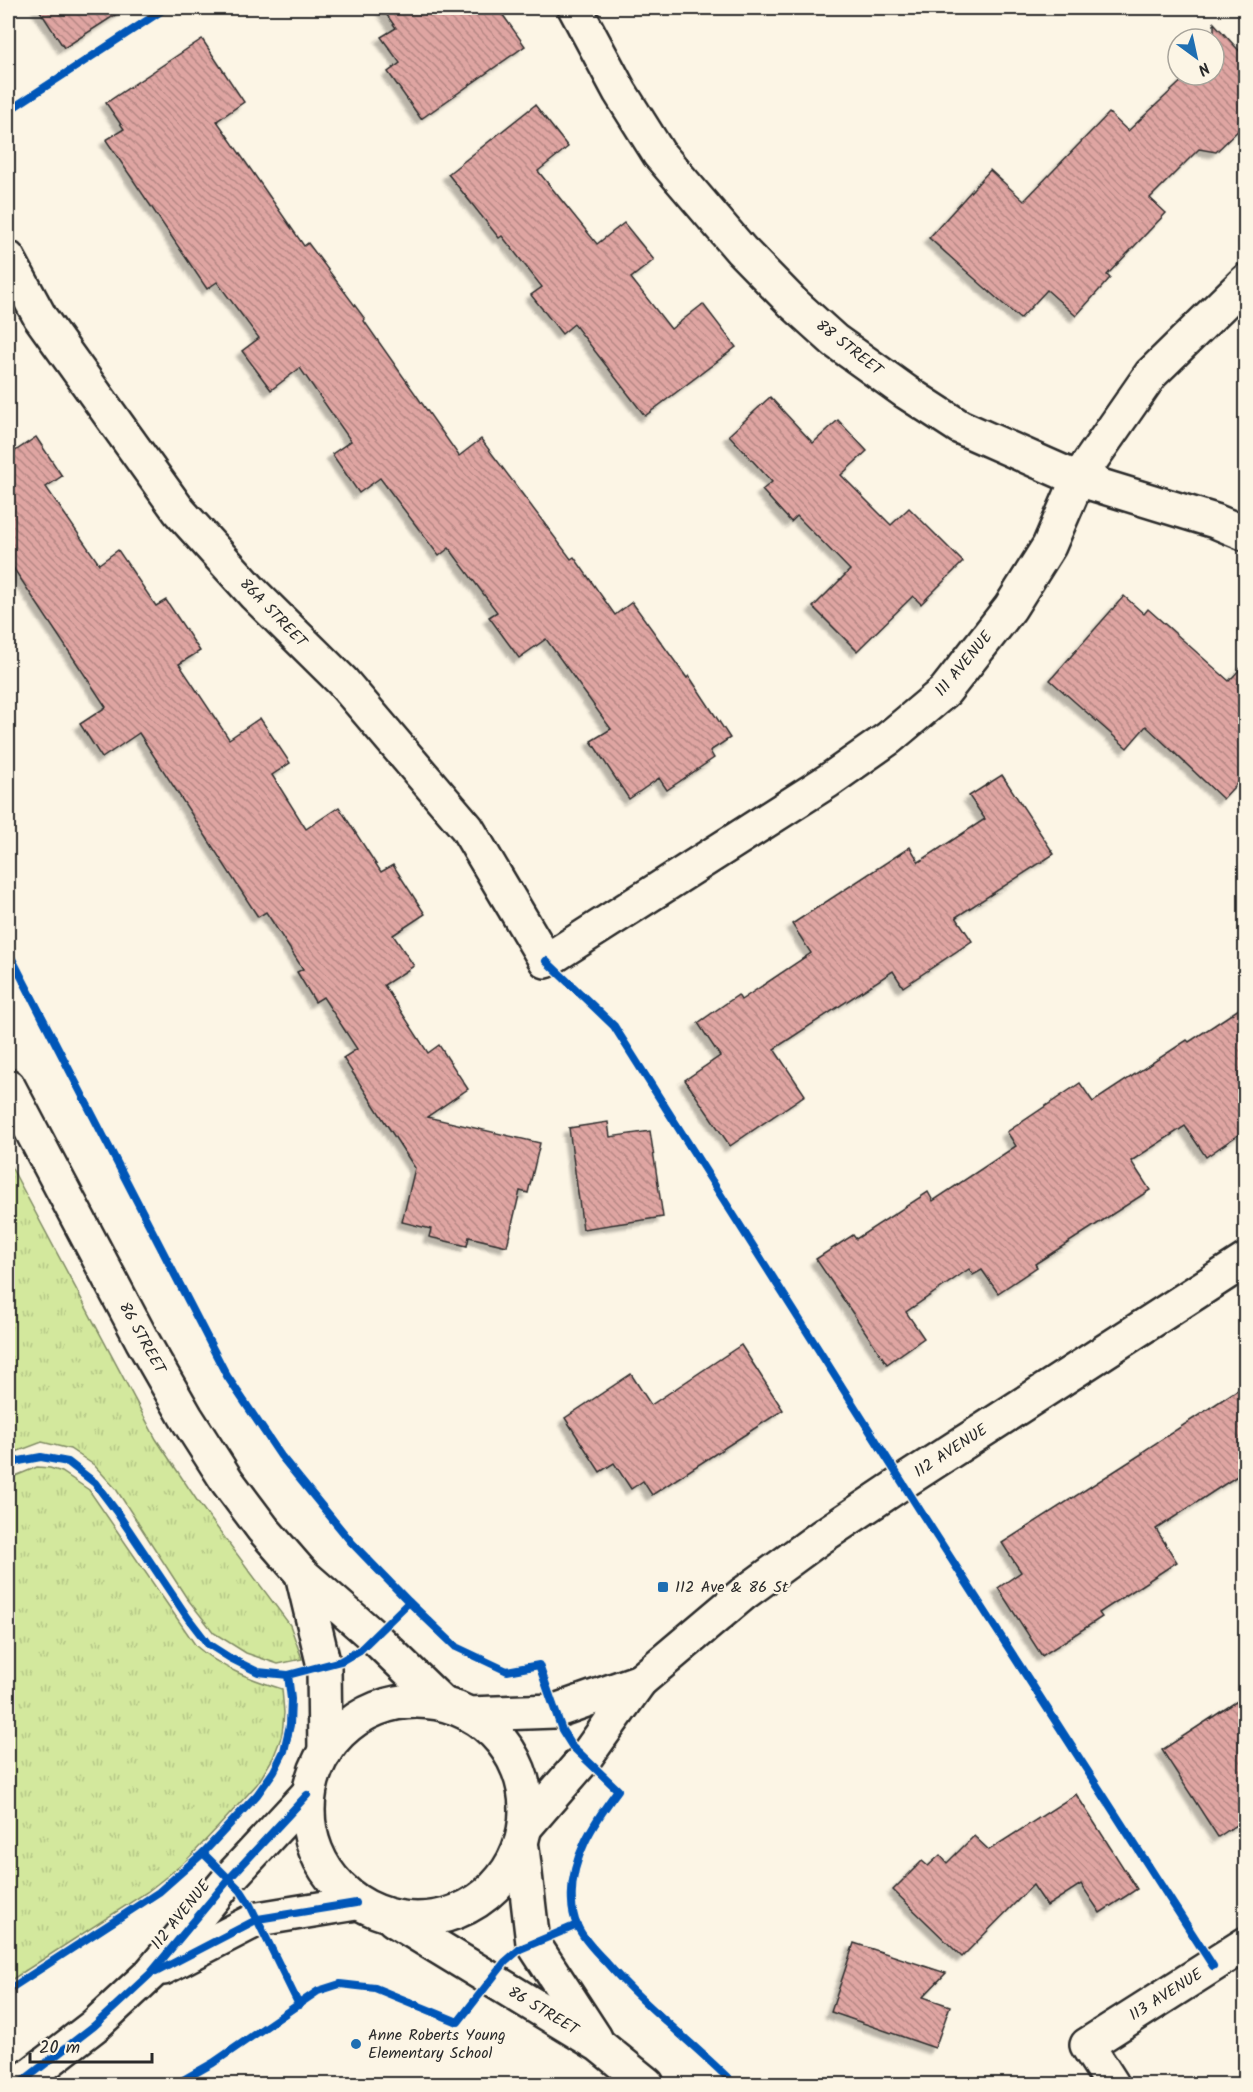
<svg xmlns="http://www.w3.org/2000/svg" width="1253" height="2092" viewBox="0 0 1253 2092" font-family="Kalam,sans-serif">
  <defs>
    <pattern id="grass-tufts" width="24" height="20" patternUnits="userSpaceOnUse" patternTransform="scale(1.5)"><rect width="24" height="20" fill="#d3e89d"/><path d="M3 7l-1-3M5 7V3M7 7l1-3M15 17l-1-3M17 17v-4M19 17l1-3" fill="none" stroke="#b5c787"/></pattern>
    <pattern id="building-back-hatch" width="6" height="6" patternUnits="userSpaceOnUse" patternTransform="scale(1.5)"><rect width="6" height="6" fill="#dfa5a2"/><path d="M-1 5l2 2M0 0l6 6M5-1l2 2" fill="none" stroke="#b58784"/></pattern>
    <filter id="shadow"><feDropShadow dx="-5.5" dy="5.5" stdDeviation="1.5" flood-color="#0004"/></filter>
  </defs>
  <rect width="100%" height="100%" fill="#fcf5e5"/>
  <filter id="ink" filterUnits="userSpaceOnUse"><feTurbulence type="fractalNoise" baseFrequency=".0167" numOctaves="2"/><feDisplacementMap in="SourceGraphic" scale="12" xChannelSelector="R" yChannelSelector="G"/><feConvolveMatrix kernelMatrix="1 2 1 2 8 2 1 2 1" color-interpolation-filters="sRGB"/></filter>
  <g filter="url(#ink)">
    <g fill="url(#grass-tufts)" stroke="#7f8a64" stroke-width="1.5">
      <path d="M 8,1161 L 156,1439 L 198,1502 L 290,1625 L 302,1659 L 278,1664 L 246,1653 L 214,1633 L 186,1597 L 116,1489 L 94,1465 L 70,1449 L 42,1442 L 8,1455 Z"/>
      <path d="M 37,1467 L 50,1468 L 62,1472 L 89,1490 L 196,1646 C 221,1668 250,1679 282,1689 L 284,1713 L 282,1735 L 273,1758 L 258,1783 L 219,1826 L 185,1862 L 147,1892 L 8,1982 L 8,1479 Z"/>
    </g>
    <g fill="url(#building-back-hatch)" stroke="#2b2b2b" stroke-width="1.5" filter="url(#shadow)">
      <path d="M 38,8 L 126,8 L 64,48 Z"/>
      <path d="M 382,8 L 498,8 L 525,46 L 421,119 L 388,72 L 400,63 L 381,37 L 396,28 Z"/>
      <path d="M 1214,23 L 1245,57 L 1245,124 L 1216,152 L 1199,149 L 1150,198 L 1166,213 L 1107,275 L 1110,278 L 1076,316 L 1047,290 L 1020,319 L 929,238 L 990,170 L 1024,201 L 1109,113 L 1128,131 L 1188,75 L 1214,75 Z"/>
      <path d="M 202,39 L 244,102 L 217,121 L 304,246 L 308,243 L 365,319 L 364,321 L 459,456 L 481,439 L 571,559 L 574,557 L 615,615 L 632,602 L 687,678 L 689,676 L 730,738 L 710,751 L 714,758 L 667,790 L 659,778 L 629,799 L 591,741 L 611,729 L 546,639 L 519,658 L 489,617 L 497,612 L 449,548 L 439,556 L 380,478 L 359,493 L 332,454 L 351,441 L 300,368 L 271,390 L 242,351 L 259,338 L 217,282 L 207,289 L 106,140 L 124,129 L 106,103 Z"/>
      <path d="M 535,105 L 568,147 L 538,171 L 597,244 L 624,223 L 654,260 L 631,278 L 671,329 L 703,304 L 736,347 L 645,416 L 574,324 L 562,334 L 531,295 L 542,287 L 502,236 L 499,238 L 448,174 Z"/>
      <path d="M 770,397 L 813,443 L 838,420 L 867,451 L 841,475 L 891,525 L 909,508 L 963,562 L 921,604 L 913,596 L 857,651 L 813,607 L 850,570 L 797,516 L 791,522 L 762,490 L 772,482 L 729,435 Z"/>
      <path d="M 36,437 L 62,476 L 46,487 L 99,564 L 118,550 L 156,606 L 166,600 L 200,651 L 179,664 L 229,739 L 260,718 L 290,763 L 272,775 L 306,829 L 339,807 L 381,872 L 393,865 L 425,914 L 393,935 L 414,966 L 384,985 L 428,1053 L 439,1045 L 468,1089 L 427,1117 L 540,1143 L 528,1193 L 520,1191 L 507,1246 L 469,1237 L 467,1246 L 429,1237 L 431,1229 L 402,1222 L 415,1168 L 343,1058 L 357,1049 L 323,997 L 315,1002 L 297,972 L 303,969 L 266,912 L 258,917 L 139,733 L 102,758 L 80,724 L 106,707 L 8,560 L 8,456 Z"/>
      <path d="M 1124,596 L 1144,614 L 1148,609 L 1229,681 L 1245,664 L 1245,775 L 1223,799 L 1146,726 L 1127,748 L 1050,680 Z"/>
      <path d="M 1002,775 L 1054,854 L 956,917 L 972,941 L 903,987 L 893,971 L 774,1049 L 805,1095 L 730,1146 L 685,1080 L 720,1056 L 698,1023 L 738,995 L 741,1000 L 811,953 L 792,924 L 910,847 L 919,862 L 985,819 L 969,796 Z"/>
      <path d="M 1245,1005 L 1245,1130 L 1206,1157 L 1185,1126 L 1131,1161 L 1150,1190 L 1035,1264 L 1037,1267 L 998,1293 L 982,1270 L 973,1275 L 969,1269 L 906,1312 L 924,1338 L 887,1364 L 816,1259 L 853,1235 L 856,1239 L 928,1192 L 933,1201 L 1016,1146 L 1007,1132 L 1080,1083 L 1093,1102 L 1187,1040 L 1189,1042 Z"/>
      <path d="M 608,1122 L 610,1137 L 650,1131 L 663,1217 L 583,1229 L 569,1128 Z"/>
      <path d="M 741,1345 L 783,1410 L 652,1495 L 643,1481 L 631,1489 L 614,1463 L 600,1472 L 565,1418 L 631,1374 L 651,1405 Z"/>
      <path d="M 1245,1385 L 1245,1471 L 1156,1529 L 1177,1562 L 1099,1613 L 1102,1617 L 1042,1656 L 998,1588 L 1021,1572 L 1002,1543 L 1143,1453 L 1142,1452 Z"/>
      <path d="M 1245,1696 L 1245,1819 L 1218,1837 L 1162,1750 Z"/>
      <path d="M 1076,1794 L 1137,1889 L 1100,1913 L 1081,1884 L 1047,1906 L 1033,1885 L 962,1957 L 893,1890 L 922,1861 L 928,1866 L 940,1855 L 947,1863 L 974,1836 L 989,1850 Z"/>
      <path d="M 854,1943 L 946,1973 L 923,1997 L 950,2006 L 935,2048 L 831,2012 Z"/>
    </g>
    <g fill="none" stroke-linecap="round" stroke-linejoin="round">
      <g stroke="#2b2b2b" stroke-width="38">
        <g id="minor">
          <path d="M 575,8 L 620,92 L 659,154 L 741,250 L 793,303 L 835,341 L 906,392 L 960,427 L 1078,479 L 1215,521 L 1246,534"/>
          <path d="M 8,258 L 40,317 L 179,511 L 254,594 L 342,681 L 467,828 L 546,961 L 828,781 L 889,738 L 945,691 L 1010,608 L 1049,546 L 1078,479 L 1151,374 L 1246,281"/>
          <path d="M 1112,2084 L 1087,2045 L 1246,1944"/>
        </g>
      </g>
      <g stroke="#2b2b2b" stroke-width="38">
        <g id="tertiary">
          <path d="M 8,1086 L 142,1340 L 186,1417 L 227,1481 L 263,1529 L 302,1574 L 374,1637 L 440,1701"/>
          <path d="M 302,1574 L 324,1666 L 325,1752"/>
          <circle cx="417" cy="1810" r="109"/>
          <path d="M 469,1714 L 555,1711 L 640,1681"/>
          <path d="M 527,1825 L 585,1758 L 640,1681 L 743,1594 L 821,1537 L 903,1482 L 1246,1260"/>
          <path d="M 522,1848 L 533,1943 L 595,2038"/>
          <path d="M 394,1920 L 599,2045 L 647,2084"/>
          <path d="M 163,1968 L 258,1919 L 356,1903"/>
          <path d="M 19,2084 L 94,2026 L 150,1974 L 229,1879 L 307,1795"/>
        </g>
      </g>
      <use href="#minor" stroke="#fcf5e5" stroke-width="33"/>
      <use href="#tertiary" stroke="#fcf5e5" stroke-width="33"/>
      <g stroke="#fcf5e5" stroke-width="11">
        <g id="cycleway">
          <path d="M 8,111 L 166,8"/>
          <path d="M 8,951 L 227,1376 L 281,1456 L 352,1543 L 409,1602 L 456,1647 L 507,1671 L 539,1665 L 562,1730 L 572,1746 L 618,1790 C 594,1822 569,1860 572,1902 C 572,1908 574,1919 577,1925 C 582,1937 595,1951 605,1961 C 644,2006 692,2042 734,2084"/>
          <path d="M 546,961 L 614,1026 L 921,1512 L 1213,1966"/>
          <path d="M 8,1466 L 19,1461 L 41,1457 L 68,1462 L 95,1483 L 116,1511 L 188,1618 L 208,1644 L 230,1658 L 258,1672 L 288,1675"/>
          <path d="M 203,1853 L 241,1891 L 250,1905 L 299,2005"/>
          <path d="M 156,1972 L 258,1919 L 356,1903"/>
          <path d="M 8,1990 L 159,1892 L 203,1853 L 257,1795 L 274,1771 L 284,1751 L 290,1725 L 291,1699 L 288,1675 L 341,1661 L 360,1650 L 409,1602"/>
          <path d="M 19,2084 L 94,2026 L 150,1974 L 229,1879 L 307,1795"/>
          <path d="M 176,2084 L 213,2063 L 318,1991 L 340,1984 L 375,1988 L 458,2022 L 505,1962 L 520,1949 L 577,1925"/>
        </g>
      </g>
      <use href="#cycleway" stroke="#0057b8" stroke-width="8"/>
    </g>
  </g>
  <g fill="#1f6fb2" stroke="#fcf5e5" stroke-width="2">
    <rect x="657" y="1581" width="12" height="12" rx="3"/>
    <circle cx="356" cy="2044" r="6"/>
  </g>
  <g text-anchor="middle" dominant-baseline="central" stroke-width="4.5" stroke-linejoin="round" paint-order="stroke">
    <g font-size="16" fill="#2b2b2b" stroke="#fcf5e5">
      <text transform="translate(849 348) rotate(38)">88 STREET</text>
      <text transform="translate(273 613) rotate(46)">86A STREET</text>
      <text transform="translate(964 664) rotate(-50)">111 AVENUE</text>
      <text transform="translate(142 1338) rotate(61)">86 STREET</text>
      <text transform="translate(951 1451) rotate(-33)">112 AVENUE</text>
      <text transform="translate(181 1915) rotate(-51)">112 AVENUE</text>
      <text transform="translate(1166 1995) rotate(-32)">113 AVENUE</text>
      <text transform="translate(543 2011) rotate(31)">86 STREET</text>
    </g>
    <g font-size="16" fill="#2b2b2b" stroke="#fcf5e5" text-anchor="start">
      <text x="675" y="1587">112 Ave &amp; 86 St</text>
      <text x="368" y="2035">Anne Roberts Young<tspan x="368" dy="18">Elementary School</tspan></text>
    </g>
  </g>
  <rect width="1253" height="2092" fill="none" stroke="#fcf5e5" stroke-width="30"/>
  <rect x="15" y="15" width="1223" height="2062" fill="none" stroke="#2b2b2b" stroke-width="2" filter="url(#ink)"/>
  <g transform="translate(1196 57) rotate(147)"><circle r="28" fill="#fcf5e5" stroke="#a8a49b" stroke-width="1.5"/>
  <path d="M0-4.5L10 22L0 15L-10 22Z" fill="#1f6fb2"/>
  <text y="-9" font-size="16" font-weight="bold" text-anchor="middle" fill="#2b2b2b">N</text>
  </g>
  <path d="M30 2053v9h122v-9" fill="none" stroke="#2b2b2b" stroke-width="3"/>
  <text x="39" y="2053" font-size="18" fill="#2b2b2b" stroke="#fcf5e5" stroke-width="4.5" paint-order="stroke">20 m</text>
</svg>
